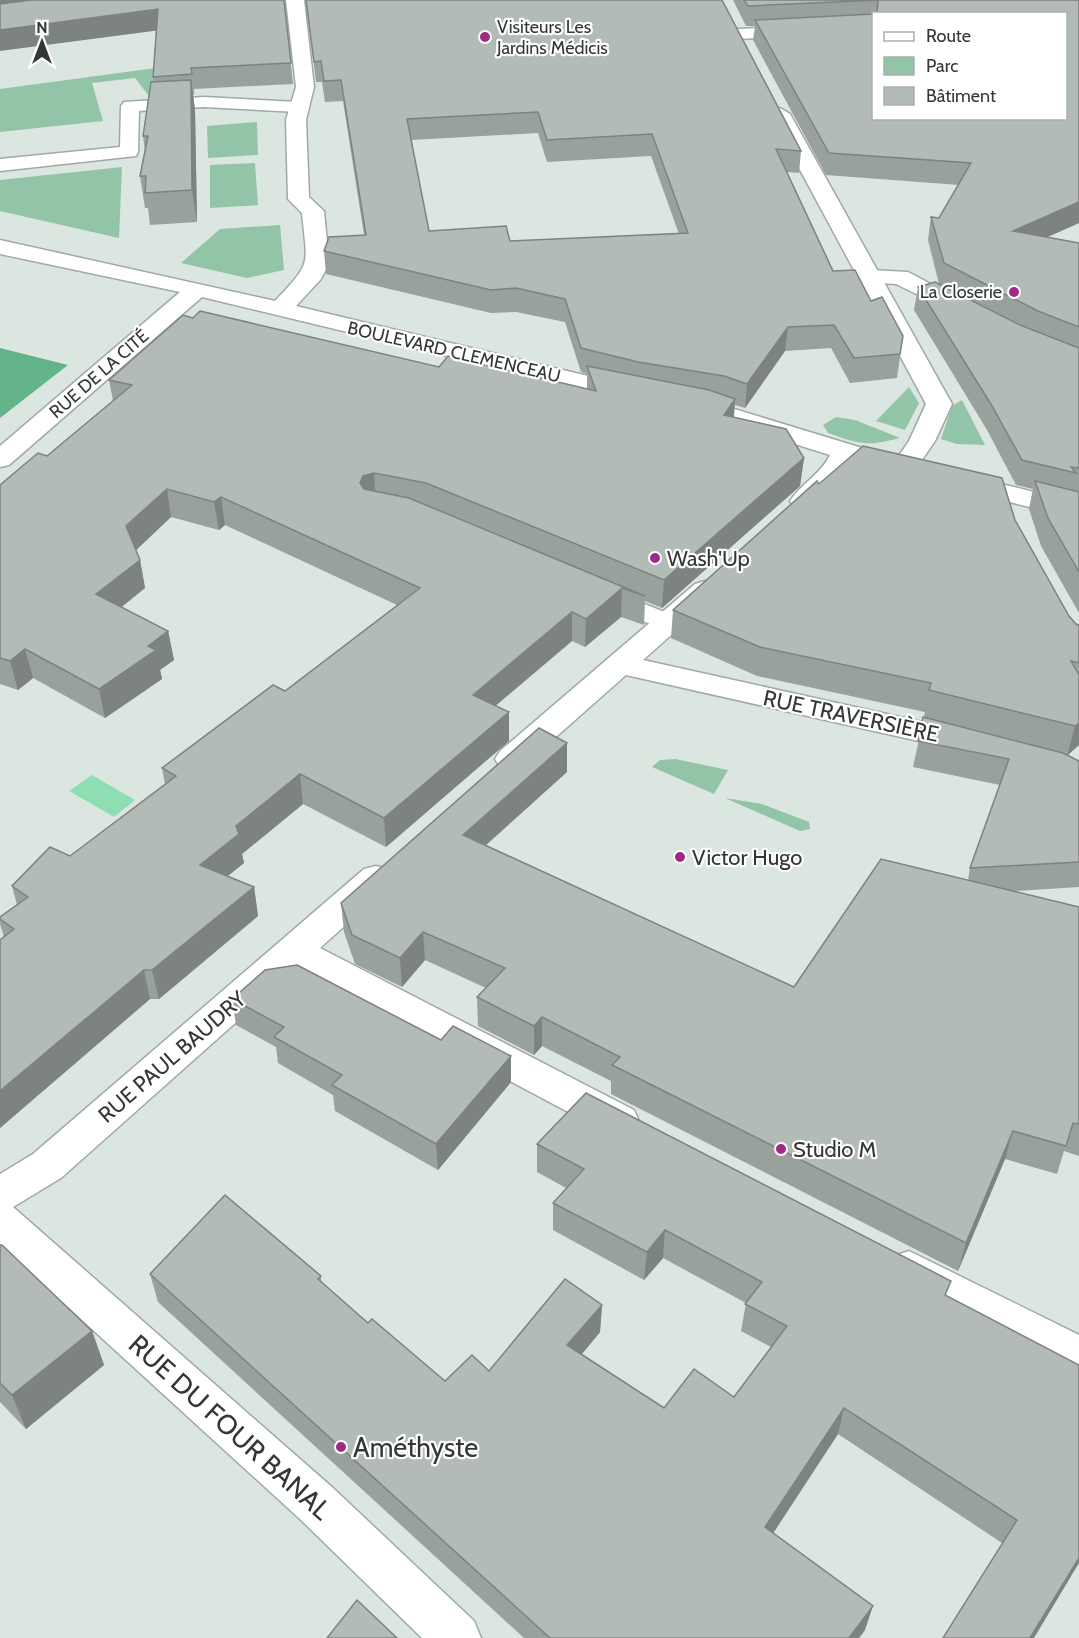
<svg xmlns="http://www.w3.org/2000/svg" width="1079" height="1638" viewBox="0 0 1079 1638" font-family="Cabin,sans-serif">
  <rect width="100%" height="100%" fill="#dce6e0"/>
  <g fill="#92c4a7">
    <path d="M 163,67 L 152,100 L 135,78 L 92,83 L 103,121 L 0,132 L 0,89 Z"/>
    <path d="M 257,122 L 258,155 L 208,158 L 207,126 Z"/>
    <path d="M 255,163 L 258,205 L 210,208 L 210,165 Z"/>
    <path d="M 122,167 L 119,238 L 0,211 L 0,180 Z"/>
    <path d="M 280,225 L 284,270 L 247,278 L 181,263 L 220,229 Z"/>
    <path d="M 909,387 L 919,403 L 905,430 L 876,421 Z"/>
    <path d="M 962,400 L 985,445 L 957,444 L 941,439 L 952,406 Z"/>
    <path d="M 836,417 L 855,420 L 900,438 C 866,447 860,444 828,433 L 823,425 Z"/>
    <path d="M 675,759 L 728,770 L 714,794 L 652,767 L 660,760 Z"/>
    <path d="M 725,798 L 762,804 L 809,822 L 810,829 L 800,831 Z"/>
  </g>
  <path fill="#63b48a" d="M 0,348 L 68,365 L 0,418 Z"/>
  <path fill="#8ddfb3" d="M 92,775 L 135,800 L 114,817 L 69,791 Z"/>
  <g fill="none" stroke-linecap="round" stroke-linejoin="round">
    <g stroke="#a0a9a4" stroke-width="3">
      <g id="lane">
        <path d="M 874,22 L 874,32 L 738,39 L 730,34 L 738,29 Z"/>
        <path d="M 204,97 L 298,102 L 307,107 L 298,112 L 204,107 L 139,111 L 138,152 L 136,156 L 0,171 L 0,159 L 120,147 L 121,106 L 124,102 Z"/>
        <path d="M 607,589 L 677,617 L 681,623 L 677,629 L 668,631 L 598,603 L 594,597 L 598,591 Z"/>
      </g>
    </g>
    <g stroke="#a0a9a4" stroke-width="3">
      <g id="street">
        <path d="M 286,0 L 304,0 L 314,87 L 306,120 L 309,197 L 324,211 L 329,263 L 321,279 L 296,306 L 638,388 L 641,393 L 638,398 L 629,400 L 202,297 L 9,465 L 0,467 L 0,446 L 180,292 L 0,254 L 0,240 L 275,301 C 313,261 307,266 302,213 L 288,199 L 286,120 L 296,87 Z"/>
        <path d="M 871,270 L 908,272 L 965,302 L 969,307 L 965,312 L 957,314 L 896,284 L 863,282 L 860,277 L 863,272 Z"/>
        <path d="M 692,396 L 875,452 L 879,458 L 875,464 L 866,466 L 852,462 C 843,483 818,513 793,507 L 790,501 C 802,483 820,475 830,455 L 683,409 L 679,404 L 683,399 Z"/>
        <path d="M 965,475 L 1079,503 L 1079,519 L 956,489 L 952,483 L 956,477 Z"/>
        <path d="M 705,581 L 715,584 L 719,590 L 715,596 L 643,660 L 963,731 L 974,734 L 979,741 L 974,748 L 963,751 L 626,675 L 522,767 L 511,770 L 500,767 L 495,759 L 500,751 L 695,584 Z"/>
        <path d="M 376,866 L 388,869 L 393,878 L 388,887 L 320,948 L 634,1110 L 639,1121 L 634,1132 L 620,1137 L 606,1132 L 297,968 L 61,1178 L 13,1207 L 333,1488 L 474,1621 L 481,1638 L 422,1638 L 301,1520 L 0,1245 L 0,1174 L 33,1154 L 364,869 Z"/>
        <path d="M 909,1251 L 1079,1335 L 1079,1377 L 894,1282 L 888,1269 L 894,1256 Z"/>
      </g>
    </g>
    <g stroke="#a0a9a4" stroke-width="3">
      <path id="secondary" d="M 780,108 L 790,114 L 952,404 L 935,441 L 913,473 L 904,475 L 895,473 L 891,467 L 909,441 L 926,404 L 770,114 Z"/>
    </g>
    <use href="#lane" fill="#fff" fill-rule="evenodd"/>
    <use href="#street" fill="#fff" fill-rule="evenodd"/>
    <use href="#secondary" fill="#fff" fill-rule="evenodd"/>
  </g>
  <g fill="#99a19c" fill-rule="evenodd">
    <path d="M 284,0 L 293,84 L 194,89 L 194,95 L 193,95 L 195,110 L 197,222 L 150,225 L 148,208 L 145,208 L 140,176 L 145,152 L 143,136 L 154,82 L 153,77 L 156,30 Z"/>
    <path d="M 306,0 L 722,0 L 801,151 L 799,173 L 787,172 L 833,271 L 871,301 L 903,336 L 897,378 L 850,383 L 831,348 L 785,351 L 745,408 L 735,405 L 734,417 L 804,458 L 800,486 L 662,608 L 645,601 L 644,625 L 621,617 L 585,647 L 572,641 L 495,706 L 509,712 L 509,741 L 386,847 L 303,804 L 242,854 L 244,863 L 228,876 L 254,887 L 258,916 L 159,999 L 150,999 L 0,1128 L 0,940 L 4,937 L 0,924 L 0,917 L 17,905 L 12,886 L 70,856 L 165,784 L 162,768 L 285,691 L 397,605 L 225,525 L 219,530 L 171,517 L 136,550 L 140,560 L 145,588 L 121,607 L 168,631 L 174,660 L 160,670 L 162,679 L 105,718 L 33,678 L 18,690 L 0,684 L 0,485 L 47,456 L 113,401 L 109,380 L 439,367 L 587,389 L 587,374 L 581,372 L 565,322 L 516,312 L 491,313 L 326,274 L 324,251 L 364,235 L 343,101 L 325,102 L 322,82 L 316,82 ZM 538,133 L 547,162 L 651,156 L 679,234 L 510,241 L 429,231 L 411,140 Z"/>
    <path d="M 733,0 L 1079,0 L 1079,223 L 1047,237 L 1079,243 L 1079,613 L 1041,546 L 1029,509 L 1033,489 L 1016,485 L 987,430 L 914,310 L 918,287 L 939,284 L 928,240 L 931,217 L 939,218 L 959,185 L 826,175 L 753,40 L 755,26 L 746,26 ZM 873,14 L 1065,14 L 873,118 Z"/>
    <path d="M 819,484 L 1015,520 L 1069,616 L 1076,624 L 1079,625 L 1079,745 L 1067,755 L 1079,761 L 1079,887 L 1014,891 L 1079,907 L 1079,1156 L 1064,1151 L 1057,1174 L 1005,1159 L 958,1271 L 611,1094 L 611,1081 L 542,1046 L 534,1055 L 478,1026 L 477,997 L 486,988 L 425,960 L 402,987 L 355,964 L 344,932 L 341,903 L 567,772 L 485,845 L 794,987 L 968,880 L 970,868 L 1000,785 L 913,767 L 925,712 L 757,676 L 671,638 L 673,610 Z"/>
    <path d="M 232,999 L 441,1040 L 511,1056 L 511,1082 L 438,1170 L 335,1111 L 333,1095 L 278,1063 L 276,1047 L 236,1025 Z"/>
    <path d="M 537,1144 L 946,1296 L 1079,1563 L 1002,1543 L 838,1434 L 773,1532 L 865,1630 L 859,1638 L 524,1638 L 158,1302 L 150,1274 L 321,1276 L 321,1282 L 368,1323 L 445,1381 L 489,1371 L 602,1305 L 600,1332 L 582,1354 L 664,1408 L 734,1397 L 771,1347 L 741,1331 L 746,1303 L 663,1258 L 644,1280 L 553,1230 L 553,1203 L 566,1188 L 537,1172 Z"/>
    <path d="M 0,1245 L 92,1331 L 104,1365 L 26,1429 L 0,1402 Z"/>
  </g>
  <g fill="#7d837f">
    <path d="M 0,0 L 78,0 L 0,11 Z"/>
    <path d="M 158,9 L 161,30 L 0,51 L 0,30 Z"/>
    <path d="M 191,80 L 195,110 L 197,222 L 192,190 Z"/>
    <path d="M 1079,202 L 1079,223 L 1009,254 L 1013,231 Z"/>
    <path d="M 788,327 L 785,351 L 745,408 L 747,384 Z"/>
    <path d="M 735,399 L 733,426 L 724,415 Z"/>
    <path d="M 804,458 L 800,486 L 662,608 L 664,580 Z"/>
    <path d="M 374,473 L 376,501 L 365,504 L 360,483 L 363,476 Z"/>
    <path d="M 167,489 L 171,517 L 132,554 L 126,526 Z"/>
    <path d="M 221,497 L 225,525 L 219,530 L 214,502 Z"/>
    <path d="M 140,560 L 145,588 L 102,623 L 96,594 Z"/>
    <path d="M 622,588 L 621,617 L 585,647 L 586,619 Z"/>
    <path d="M 572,612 L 572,641 L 474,724 L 473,695 Z"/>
    <path d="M 168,631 L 174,660 L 160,670 L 162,679 L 105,718 L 99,689 L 148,646 Z"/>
    <path d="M 25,649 L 33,678 L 18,690 L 10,661 Z"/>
    <path d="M 509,712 L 509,741 L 386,847 L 384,818 Z"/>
    <path d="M 1079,723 L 1079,745 L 1067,756 L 1075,726 Z"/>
    <path d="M 567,743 L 567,772 L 465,864 L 463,835 Z"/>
    <path d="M 300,774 L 303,804 L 242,854 L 244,863 L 205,894 L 200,865 L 236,826 Z"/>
    <path d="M 254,887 L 258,916 L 159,999 L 152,970 Z"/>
    <path d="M 423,932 L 425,960 L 402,987 L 400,958 Z"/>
    <path d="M 144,970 L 150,999 L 0,1128 L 0,1091 Z"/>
    <path d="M 542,1017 L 542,1046 L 534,1055 L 534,1026 Z"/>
    <path d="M 511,1056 L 511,1082 L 438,1170 L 436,1144 Z"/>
    <path d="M 1013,1131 L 1005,1159 L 958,1271 L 966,1243 Z"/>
    <path d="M 665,1230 L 663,1258 L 644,1280 L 647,1252 Z"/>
    <path d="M 602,1305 L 600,1332 L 567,1372 L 567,1345 Z"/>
    <path d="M 92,1331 L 104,1365 L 26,1429 L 12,1395 Z"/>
    <path d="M 844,1408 L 838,1434 L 761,1552 L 765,1527 Z"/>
    <path d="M 1079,1558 L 1079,1563 L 1034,1638 L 1030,1638 Z"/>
    <path d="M 873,1606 L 865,1630 L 859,1638 L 849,1638 Z"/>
  </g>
  <g fill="#b2bbb5" stroke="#7d837f" stroke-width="1.5" fill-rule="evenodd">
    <path d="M 31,0 L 284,0 L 291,63 L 191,68 L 192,74 L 153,77 L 158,9 L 0,30 L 0,4 Z"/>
    <path d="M 306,0 L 722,0 L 801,151 L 776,149 L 833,271 L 855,270 L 871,301 L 882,297 L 903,336 L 900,354 L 854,358 L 834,325 L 788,327 L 747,384 L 724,376 L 638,362 L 581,348 L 565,299 L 516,288 L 491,290 L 324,251 L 329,237 L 366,235 L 341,80 L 324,81 L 321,61 L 314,62 ZM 538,112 L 547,140 L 652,134 L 688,233 L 510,241 L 506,226 L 429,231 L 407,119 Z"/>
    <path d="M 744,0 L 1079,0 L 1079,202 L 1013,231 L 1079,243 L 1079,327 L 1038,311 L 944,263 L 931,217 L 939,218 L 971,163 L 829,153 L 755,20 L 873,14 L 873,118 L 1065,118 L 1065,14 L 877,14 L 878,0 L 748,6 Z"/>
    <path d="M 191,80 L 192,190 L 145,193 L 146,176 L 140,176 L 148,136 L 143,136 L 151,82 Z"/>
    <path d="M 935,282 L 1020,325 L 1079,348 L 1079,468 L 1071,467 L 1076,473 L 1022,460 L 992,406 L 918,287 Z"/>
    <path d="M 200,311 L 439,367 L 448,356 L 596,391 L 587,366 L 709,390 L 735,399 L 724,415 L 786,429 L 804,458 L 664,580 L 426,483 L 374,473 L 363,476 L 360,483 L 364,489 L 409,498 L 645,596 L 622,588 L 586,619 L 572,612 L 473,695 L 509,712 L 384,818 L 300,774 L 236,826 L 239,834 L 200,865 L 254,887 L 152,970 L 144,970 L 0,1091 L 0,940 L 14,929 L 0,919 L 0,917 L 28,897 L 12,886 L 50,847 L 70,856 L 176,776 L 162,768 L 273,685 L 285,691 L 420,588 L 221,497 L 214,502 L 167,489 L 126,526 L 140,560 L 96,594 L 168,631 L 148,646 L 156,650 L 99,689 L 25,649 L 10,661 L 0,658 L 0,485 L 38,453 L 47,456 L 132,385 L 109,380 L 183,315 L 193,318 Z"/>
    <path d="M 863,446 L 1002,478 L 1015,520 L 1069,616 L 1076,624 L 1079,625 L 1079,663 L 1071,661 L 1079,675 L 1079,723 L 1075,726 L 929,690 L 931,683 L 760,647 L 673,610 L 817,481 L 819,484 Z"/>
    <path d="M 1035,481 L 1079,492 L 1079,572 L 1048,518 Z"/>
    <path d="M 923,717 L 1063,753 L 1079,761 L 1079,862 L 970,868 L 1009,759 L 918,741 Z"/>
    <path d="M 539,728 L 567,743 L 463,835 L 794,987 L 881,859 L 1079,907 L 1079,1124 L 1073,1123 L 1066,1146 L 1013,1131 L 966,1243 L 612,1065 L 620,1057 L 542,1017 L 534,1026 L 477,997 L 505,968 L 423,932 L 400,958 L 352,935 L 341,903 Z"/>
    <path d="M 297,965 L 441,1040 L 453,1026 L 511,1056 L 436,1144 L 332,1085 L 342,1075 L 274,1037 L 284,1027 L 232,999 L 265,970 Z"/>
    <path d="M 586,1093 L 951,1281 L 945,1295 L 1079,1365 L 1079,1558 L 1030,1638 L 943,1638 L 1017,1520 L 844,1408 L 765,1527 L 873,1606 L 849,1638 L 550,1638 L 150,1274 L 225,1195 L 321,1276 L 318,1279 L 368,1323 L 372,1319 L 445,1381 L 472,1355 L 489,1371 L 565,1279 L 602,1305 L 567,1345 L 664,1408 L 694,1369 L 734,1397 L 787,1326 L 745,1304 L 762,1282 L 665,1230 L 647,1252 L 553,1203 L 584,1169 L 537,1144 Z"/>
    <path d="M 0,1245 L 2,1245 L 92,1331 L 12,1395 L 0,1383 Z"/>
    <path d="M 357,1600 L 397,1638 L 327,1638 Z"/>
  </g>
  <g fill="#a02a83" stroke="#fff" stroke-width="2">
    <circle cx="485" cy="37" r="6"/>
    <circle cx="1014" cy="292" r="6"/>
    <circle cx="655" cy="558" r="6"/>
    <circle cx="680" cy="857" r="6"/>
    <circle cx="781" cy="1149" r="6"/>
    <circle cx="341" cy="1447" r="6"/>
  </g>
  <g text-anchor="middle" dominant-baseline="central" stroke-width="4.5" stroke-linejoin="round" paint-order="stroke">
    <g font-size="18" fill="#333735" stroke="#fff" text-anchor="start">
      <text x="497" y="27">Visiteurs Les<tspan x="497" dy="21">Jardins Médicis</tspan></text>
      <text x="1002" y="292" text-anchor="end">La Closerie</text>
    </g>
    <g font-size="18" fill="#333735" stroke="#fff">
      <text transform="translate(454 352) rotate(13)">BOULEVARD CLEMENCEAU</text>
      <text transform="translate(99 374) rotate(-41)">RUE DE LA CITÉ</text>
    </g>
    <g font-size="22" fill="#333735" stroke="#fff" text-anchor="start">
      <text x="667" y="558">Wash'Up</text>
      <text x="692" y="857">Victor Hugo</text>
      <text x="793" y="1149">Studio M</text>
    </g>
    <g font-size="22" fill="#333735" stroke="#fff">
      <text transform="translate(851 716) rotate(12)">RUE TRAVERSIÈRE</text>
      <text transform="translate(172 1057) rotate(-41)">RUE PAUL BAUDRY</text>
    </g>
    <g font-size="27" fill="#333735" stroke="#fff">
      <text transform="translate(230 1427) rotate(42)">RUE DU FOUR BANAL</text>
    </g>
    <g font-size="27" fill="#333735" stroke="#fff" text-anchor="start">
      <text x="353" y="1447">Améthyste</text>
    </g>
  </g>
  <rect x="872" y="12" width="195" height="108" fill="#ffffff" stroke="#adafae" stroke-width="1.5"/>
  <rect x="884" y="32" width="30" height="9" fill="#ffffff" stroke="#adafae" stroke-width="1.5"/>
  <text x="926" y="42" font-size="18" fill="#333735">Route</text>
  <rect x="884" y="57" width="30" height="18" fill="#92c4a7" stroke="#adafae" stroke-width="1.5"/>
  <text x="926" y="72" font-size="18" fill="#333735">Parc</text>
  <rect x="884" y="87" width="30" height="18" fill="#b2bbb5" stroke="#adafae" stroke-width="1.5"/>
  <text x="926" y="102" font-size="18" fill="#333735">Bâtiment</text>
  <g transform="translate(42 42)" stroke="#ffffff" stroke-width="4.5" paint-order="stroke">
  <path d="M0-4.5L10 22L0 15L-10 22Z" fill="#333735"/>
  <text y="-9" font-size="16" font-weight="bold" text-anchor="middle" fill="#333735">N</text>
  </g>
</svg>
